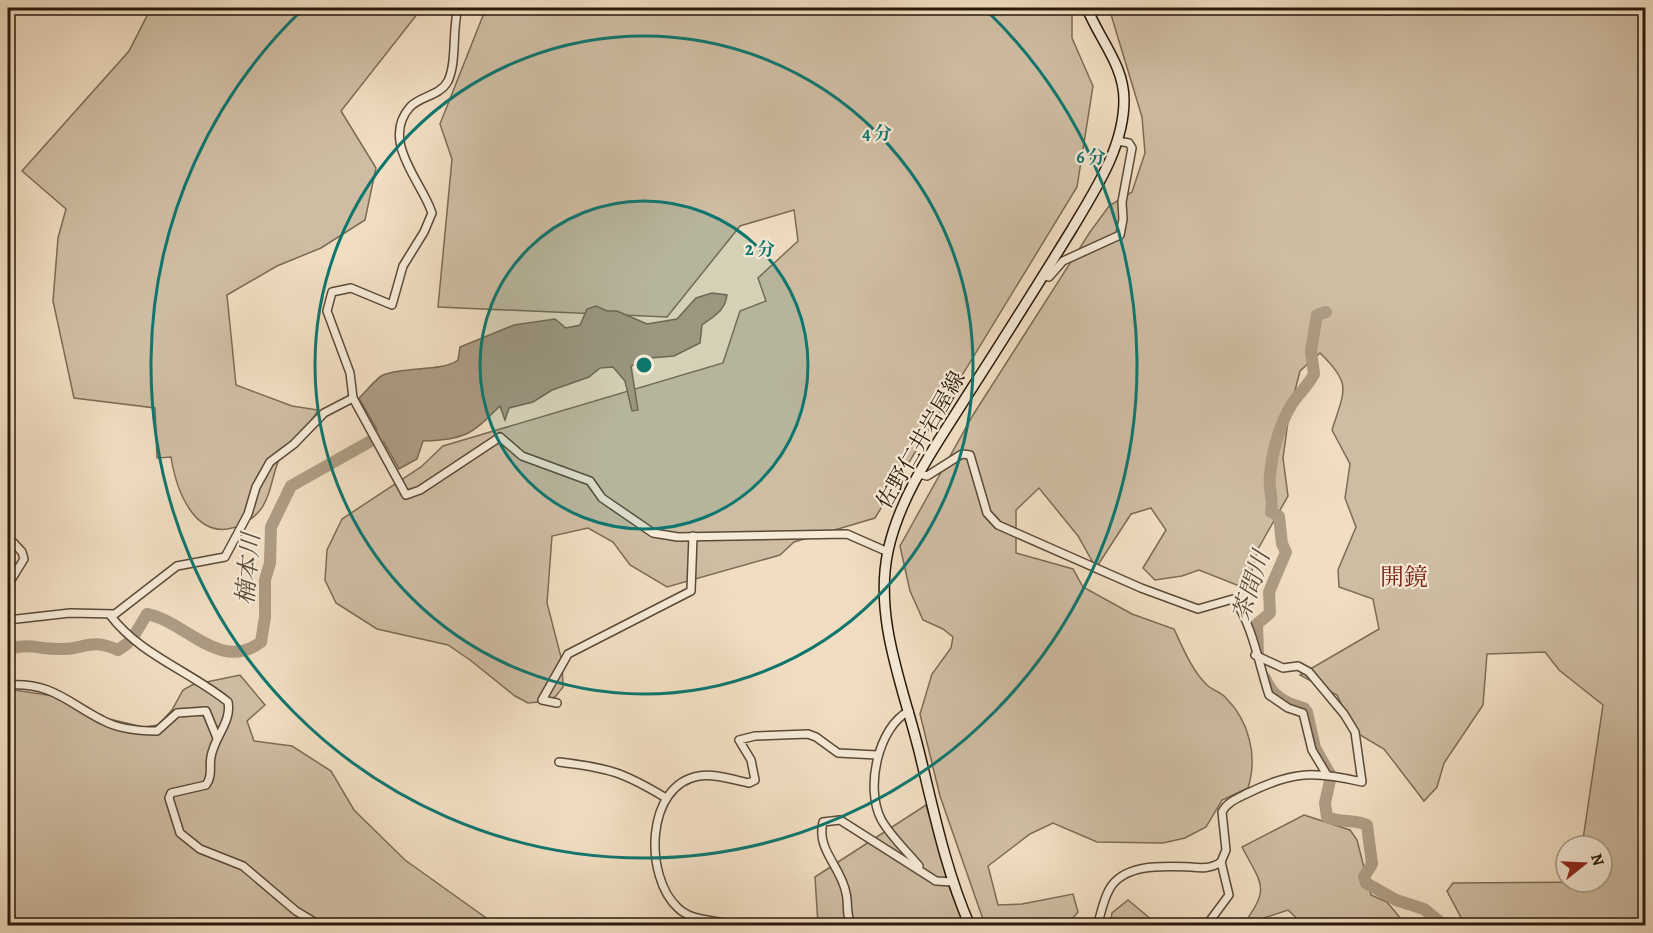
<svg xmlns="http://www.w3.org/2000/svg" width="1653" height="933" viewBox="0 0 1653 933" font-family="Alegreya,'Noto Serif JP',serif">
  <rect width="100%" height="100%" fill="#f1dec2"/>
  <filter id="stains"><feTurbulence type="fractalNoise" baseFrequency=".00333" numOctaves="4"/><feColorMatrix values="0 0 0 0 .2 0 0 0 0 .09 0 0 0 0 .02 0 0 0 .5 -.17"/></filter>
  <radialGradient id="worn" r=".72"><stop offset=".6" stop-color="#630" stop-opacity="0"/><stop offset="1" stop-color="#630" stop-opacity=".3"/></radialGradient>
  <g fill="#cfbda3" stroke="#7c6b56" stroke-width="1.5">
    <path d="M 151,8 L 422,8 L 341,111 L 376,168 L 365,220 L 321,248 L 277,266 L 227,295 L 236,385 L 292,406 L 318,410 C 309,428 294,436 283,452 C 273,466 273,489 264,504 C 259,515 246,523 236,527 C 194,541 176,489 171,457 L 157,458 L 155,408 L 74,398 L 53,301 L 58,238 L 66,209 L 22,171 L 129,51 Z"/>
    <path d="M 486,8 L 1072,8 L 1072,38 L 1093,86 L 1077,187 L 875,518 L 794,542 L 780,555 L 667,587 L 630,565 L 613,542 L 588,528 L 552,536 L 547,603 L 562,661 L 563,687 L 555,697 L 539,702 L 528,703 L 515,696 L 470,660 L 448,645 L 377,629 L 336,603 L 325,580 L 327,550 L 342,519 L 421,467 L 443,446 L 723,363 L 740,311 L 766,301 L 758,278 L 798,241 L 794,210 L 740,226 L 667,317 L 438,307 L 452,159 L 440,124 Z"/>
    <path d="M 1109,8 L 1363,8 L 1367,14 L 1393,15 L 1401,8 L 1645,8 L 1645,925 L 1465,925 L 1447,891 L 1453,883 L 1602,882 L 1602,846 L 1582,846 L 1603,705 L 1559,670 L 1545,652 L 1487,654 L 1483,705 L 1444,763 L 1437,787 L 1424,801 L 1384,749 L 1355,732 L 1337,695 L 1300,675 L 1379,629 L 1373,599 L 1339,587 L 1338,570 L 1356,527 L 1345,498 L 1350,464 L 1332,430 C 1345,389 1352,384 1320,353 L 1300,371 L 1289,414 L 1283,458 L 1288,496 L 1258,549 L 1247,589 L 1199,570 L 1182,576 L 1155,580 L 1143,568 L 1166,530 L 1151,508 L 1131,514 L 1096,568 L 1078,536 L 1039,488 L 1016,510 L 1016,553 L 1073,569 L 1083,587 L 1132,614 L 1174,629 C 1182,646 1192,671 1207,685 C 1212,690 1221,692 1226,698 C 1249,721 1258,756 1248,788 L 1222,800 L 1206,827 L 1185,838 L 1163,843 L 1097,842 L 1053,823 L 1030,834 L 988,866 L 998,905 L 1022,904 L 1073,894 L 1078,912 L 1067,925 L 985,925 L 940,796 L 920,714 L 932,674 L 951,648 L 953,637 L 943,629 L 923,620 L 910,591 L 900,546 L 973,415 L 1090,232 L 1109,206 L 1132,192 L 1145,153 L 1142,117 Z"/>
    <path d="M 240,675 L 265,705 L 247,721 L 254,741 L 292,746 L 331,771 L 354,810 L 405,860 L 496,925 L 8,926 L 8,689 L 73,699 L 105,718 L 143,727 L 158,725 L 172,710 L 183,690 L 192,685 Z"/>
    <path d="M 926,805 L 950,889 L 965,925 L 818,925 L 815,877 Z"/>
    <path d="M 1304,815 L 1350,830 L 1357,840 L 1371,895 L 1387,902 L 1406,925 L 1304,925 L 1288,910 L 1243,925 C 1270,887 1263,887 1242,847 Z"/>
    <path d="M 1128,900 L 1158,925 L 1110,925 L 1112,913 Z"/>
  </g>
  <path fill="#ad9b83" stroke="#786753" stroke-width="1.5" d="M 712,293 L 727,295 C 725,311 714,316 702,325 L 700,343 L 674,356 L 651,358 L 631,366 L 638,410 L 632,411 L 625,381 L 613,367 L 600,368 L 589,377 L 552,390 L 533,402 L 509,408 L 505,420 L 500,406 C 470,436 465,439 423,441 L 417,459 L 399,469 L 359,398 C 366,392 375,379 383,375 C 405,366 442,372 458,360 L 460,347 L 514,325 L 555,319 L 566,328 L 580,325 L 587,309 L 596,306 L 607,311 L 617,311 L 647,324 L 677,319 L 696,298 Z"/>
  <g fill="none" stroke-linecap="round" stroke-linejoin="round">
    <g stroke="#ad9b83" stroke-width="12">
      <path d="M 135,634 L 147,614 C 185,621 220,673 261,642 L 265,617 L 265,580 L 270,563 L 271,527 L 291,486 L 385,433"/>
      <path d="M 8,649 C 31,643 37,649 59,649 C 85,650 89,637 118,650 L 128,643"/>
      <path d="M 1258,655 L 1257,624 L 1270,613 L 1269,592 L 1286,552 L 1282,544 L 1279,516 L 1271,512 C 1274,499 1268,489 1270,475 C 1272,453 1279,424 1292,404 C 1298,394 1308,386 1314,374 L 1311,351 L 1317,315 L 1326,312"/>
      <path d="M 1265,678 C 1272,696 1286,704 1304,708 L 1307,712 L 1315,748 L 1331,776 L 1325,803 L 1327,817 C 1340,823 1355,819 1367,825 L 1372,864 L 1364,877 L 1366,883 L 1396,900 L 1424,909 L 1445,926"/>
    </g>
    <g stroke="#5a4a38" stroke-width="10">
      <g id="minor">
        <path d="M 458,8 C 452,29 457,62 448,81 C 440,96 420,96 410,107 C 380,141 422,182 432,213 L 424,232 L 403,266 L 392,305 L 351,288 L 332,292 L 327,311 L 350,373 L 353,398 L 406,495 L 420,490 L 500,437 L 522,456 L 590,481 L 602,498 L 653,533 L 678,537 L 847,534 L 888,552"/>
        <path d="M 1043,276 L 1049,277 L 1063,261 L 1120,235 L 1123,219 L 1122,202 L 1132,148 L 1129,143 L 1117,141"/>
        <path d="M 919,474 L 927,476 L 962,454 L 970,455 L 987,513 L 998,525 L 1141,588 L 1198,609 L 1233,599 C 1251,619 1260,668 1269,695 L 1288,708 L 1303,713 L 1312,750 L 1327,775"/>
        <path d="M 8,537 L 22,552 L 24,559 L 8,585"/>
        <path d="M 110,615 C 140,655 190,671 228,702 C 232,722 214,737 211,757 C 209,767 213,775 206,785 L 171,793 L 169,798 L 180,833 L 200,849 L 243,866 L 296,911 L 321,926"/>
        <path d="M 8,620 L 70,613 L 115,614 L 177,566 L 225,557 L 248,514 L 256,487 L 270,462 L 294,444 L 324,413 L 353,398"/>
        <path d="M 8,685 C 51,682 67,702 102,720 C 118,729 140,731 157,731 L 177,713 L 206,711 L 217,738"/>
        <path d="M 557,703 L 542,700 L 568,654 L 691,591 L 693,536"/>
        <path d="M 909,711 C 878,727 865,788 881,819 C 890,836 907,851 919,866"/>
        <path d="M 559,762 C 609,768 623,772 666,798"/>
        <path d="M 734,926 C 715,918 694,923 678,908 C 644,877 645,785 699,776 C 713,773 735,780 749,783 L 755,780 L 751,760 L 739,740 L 755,736 L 808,734 L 816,737 L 838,753 L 877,755"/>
        <path d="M 852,926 C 845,914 849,905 846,893 C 841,866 816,850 823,822 L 840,820 L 936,881 L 953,882"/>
        <path d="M 1097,926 C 1101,914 1103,901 1109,890 C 1123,863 1164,866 1190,867 C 1201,868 1211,869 1221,862 L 1226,850 L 1222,812 C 1227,802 1238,798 1248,793 C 1293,771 1314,771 1362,782 L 1355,732 L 1344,714 L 1309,672 L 1298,666 L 1283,668 L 1255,655"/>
        <path d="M 1206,926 L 1229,895 L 1221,862"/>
      </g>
    </g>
    <g stroke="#28190a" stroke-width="12">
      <path id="secondary" d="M 970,926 C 945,869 933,807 918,747 C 902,684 874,617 888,551 C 900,495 935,447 965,399 C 1001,343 1037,286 1072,229 C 1095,190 1124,147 1124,100 C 1124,65 1099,39 1087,8"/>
    </g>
    <use href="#minor" stroke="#f6ead7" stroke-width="7"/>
    <use href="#secondary" stroke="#f6ead7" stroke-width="9"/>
  </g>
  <circle cx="644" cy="365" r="164" fill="#0f766e" fill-opacity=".12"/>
  <g fill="none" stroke="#0f766e" stroke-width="3">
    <circle cx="644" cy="365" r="164"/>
    <circle cx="644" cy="365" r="329"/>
    <path d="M986 10A493 493 0 1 1 302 10"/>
  </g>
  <g text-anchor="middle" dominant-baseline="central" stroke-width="4.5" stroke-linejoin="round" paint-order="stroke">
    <g font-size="22" fill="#28190a" stroke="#f6ead7">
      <text transform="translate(921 440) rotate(-60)">佐野仁井岩屋線</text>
    </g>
    <g font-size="24" font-style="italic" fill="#5d4d3a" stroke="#f6ead7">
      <text transform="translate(248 569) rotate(-85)">楠本川</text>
      <text transform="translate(1251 586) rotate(-72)">茶間川</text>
    </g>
    <g font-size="24" fill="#7a1f14" stroke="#f6ead7">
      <text x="1404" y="577">開鏡</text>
    </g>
  </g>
  <circle cx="644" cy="365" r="9" fill="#0f766e" stroke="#f6ead7" stroke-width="3"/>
  <g font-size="18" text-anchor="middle" font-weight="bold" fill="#0f766e" stroke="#f6ead7" stroke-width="4.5" stroke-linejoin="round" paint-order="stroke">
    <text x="877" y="139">4 分</text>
    <text x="1091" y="163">6 分</text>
    <text x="760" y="255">2 分</text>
  </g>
  <rect width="1653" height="933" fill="none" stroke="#f1dec2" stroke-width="30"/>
  <rect x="9" y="9" width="1635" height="915" fill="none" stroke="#28190a" stroke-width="3"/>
  <rect x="15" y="15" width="1623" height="903" fill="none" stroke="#28190a" stroke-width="1.5"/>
  <g transform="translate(1584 864) rotate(72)"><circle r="28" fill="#f6ead7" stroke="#a49685" stroke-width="1.5"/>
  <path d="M0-4.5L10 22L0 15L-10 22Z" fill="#8f2418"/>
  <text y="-9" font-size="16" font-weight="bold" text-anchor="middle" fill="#28190a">N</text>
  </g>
  <rect width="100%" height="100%" filter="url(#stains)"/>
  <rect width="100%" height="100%" fill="url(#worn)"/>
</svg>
